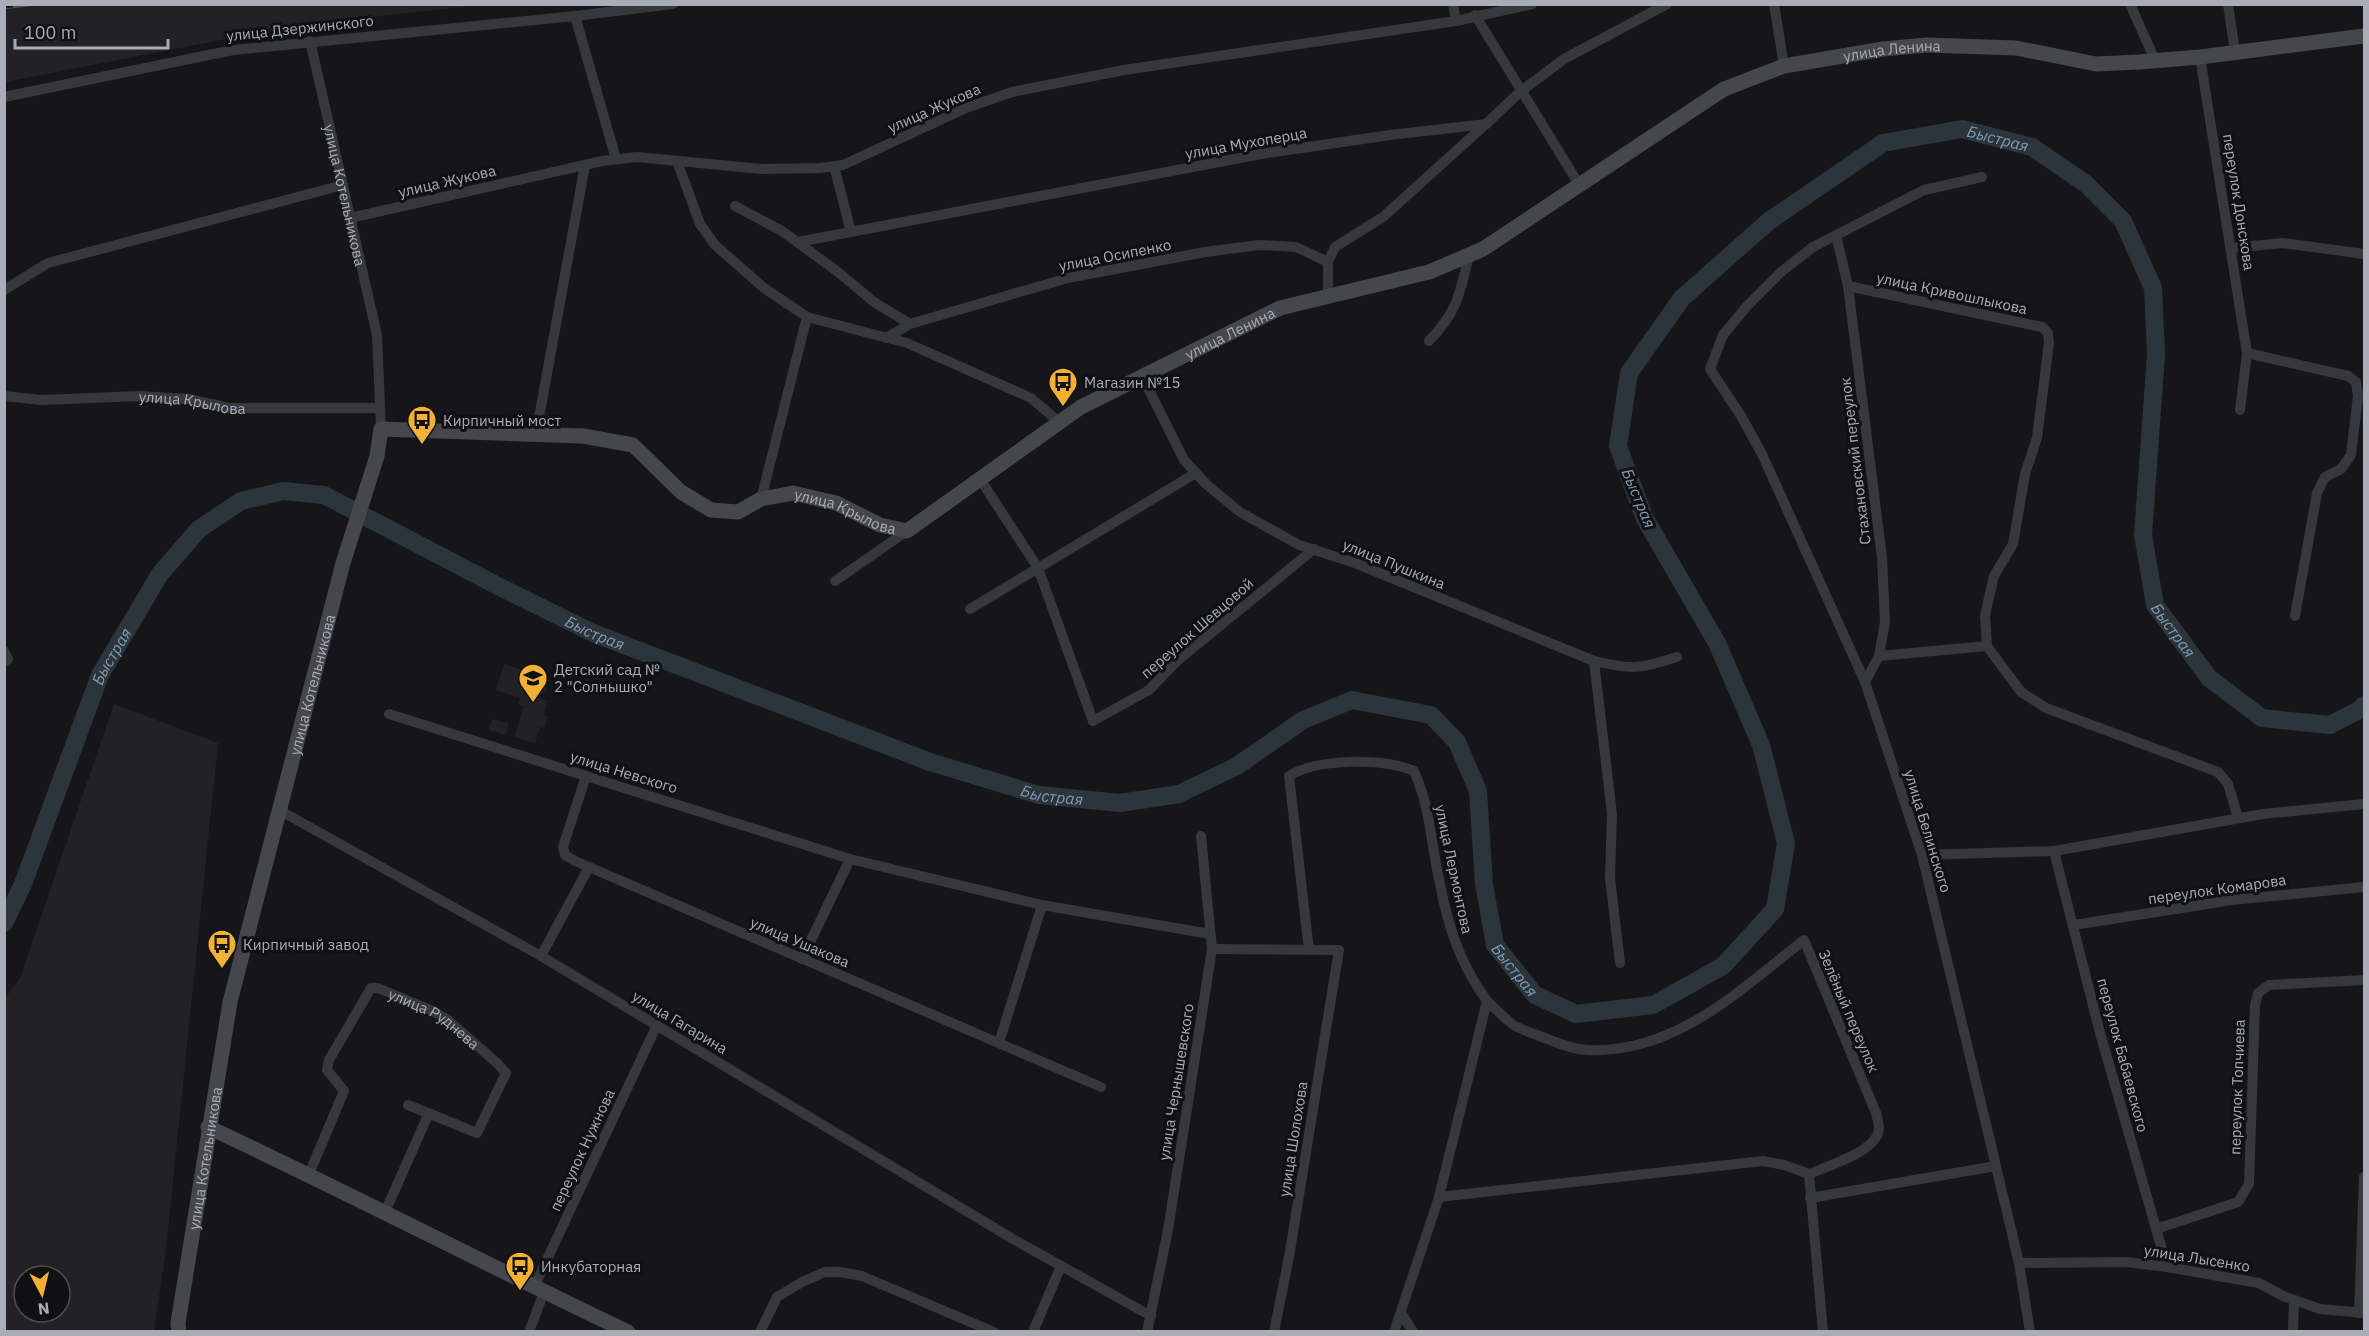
<svg xmlns="http://www.w3.org/2000/svg" width="2369" height="1336" font-family="'IBM Plex Sans',sans-serif">
  <style>
    .built { fill: #222225; fill-rule: evenodd }
    .lines { fill: none; stroke-linecap: round; stroke-linejoin: round }
    .river { stroke: #2c353c; stroke-width: 18 }
    .street { stroke: #37383d; stroke-width: 10 }
    .secondary { stroke: #45474d; stroke-width: 15 }
    .rail-casing { stroke: #4a4c52; stroke-width: 5 }
    .rail { stroke: #111113; stroke-width: 3; stroke-dasharray: 9; stroke-linecap: butt }
    .labels { text-anchor: middle; dominant-baseline: central; stroke-width: 6; stroke-linejoin: round; paint-order: stroke }
    .street-label { font-size: 15px; fill: #a8adb8; stroke: #111113 }
    .poi-label { font-size: 15px; fill: #a8adb8; stroke: #111113; text-anchor: start }
    .water-label { font-size: 16px; font-style: italic; fill: #7f9bb3; stroke: #111113 }
  </style>
  <rect width="100%" height="100%" fill="#161618"/>
  <path class="built" d="M5 4H478V5L294 26 5 82Z
    M504 664 545 677 543 684 546 686 544 694 539 693 538 698 548 701 543 715 548 717 545 728 540 727 535 743 514 737 524 706 518 704 520 698 496 690Z
    M114 704 218 743 166 1250 154 1331H5V998L20 978ZM24 1276H60V1312H24Z
    M492 719 509 723 506 735 489 730Z"/>
  <g class="lines">
    <path class="river" id="s1" d="M4 923 23 884 100 675 160 574 199 529 241 501 283 491 324 495 494 584 593 633 930 762 1039 795 1120 803 1179 794 1237 766 1303 720 1352 700 1431 715 1457 742 1478 791 1484 884 1495 945 1535 995 1576 1014 1653 1005 1723 966 1775 909 1786 843 1761 745 1717 643 1644 517 1618 446 1629 373 1682 298 1769 221 1883 143 1962 129 2032 147 2086 184 2123 221 2153 288 2156 354 2143 535 2155 605 2209 678 2262 718 2330 725 2361 709 2364 705"/>
    <g class="street">
      <path d="M1453 4 1456 21"/>
      <path d="M1774 4 1784 66"/>
      <path d="M2130 4 2155 60"/>
      <path d="M2228 4 2235 52"/>
      <path d="M1475 15 1580 186"/>
      <path d="M575 16 616 159"/>
      <path id="s2" d="M310 41 377 335 381 429"/>
      <path d="M2200 57 2247 353 2240 410"/>
      <path d="M4 97 233 50 575 16 673 4"/>
      <path d="M677 161 700 224 715 245 764 288 807 317 907 343 1031 398 1059 422"/>
      <path d="M834 166 851 232"/>
      <path d="M1982 177 1924 190 1813 247 1781 272 1748 305 1723 335 1710 369 1741 416 1762 454 1865 682 1922 855 2019 1263 2030 1332"/>
      <path d="M735 206 782 231 838 272 874 302 910 324"/>
      <path d="M350 218 602 161 637 157 762 169 820 168 843 165 966 108 1012 92 1124 70 1456 21 1532 4"/>
      <path d="M1836 235 1848 286 1882 558 1885 622 1879 656 1865 682"/>
      <path d="M798 242 1261 154 1390 135 1486 124 1520 92 1564 59 1667 4"/>
      <path d="M2231 248 2283 243 2364 254"/>
      <path d="M1848 286 2042 327 2048 333 2049 343 2037 438 2025 474 2013 544 1994 576 1985 615 1987 646 2021 692 2046 708 2218 772 2228 784 2238 818"/>
      <path d="M4 290 48 263 343 185"/>
      <path d="M1328 295V262L1335 247 1383 217 1486 124"/>
      <path d="M886 338 910 324 1068 278 1205 252 1259 245 1296 247 1328 262"/>
      <path d="M1429 341C1458 311 1459 295 1469 256"/>
      <path d="M2247 353 2348 376 2356 382 2358 396 2351 455 2341 469 2325 477 2317 493 2295 616"/>
      <path d="M1143 378 1184 460 1206 484 1240 512 1299 545 1355 563 1594 661C1632 670 1640 669 1677 657"/>
      <path id="s3" d="M4 396 41 400 140 396 188 399 230 408H380"/>
      <path d="M536 434 585 165"/>
      <path d="M980 479 1038 568 1093 721 1149 690 1177 661 1314 549"/>
      <path d="M761 499 807 317"/>
      <path d="M835 581 907 531"/>
      <path d="M970 609 1196 473"/>
      <path d="M4 651 8 659 4 662"/>
      <path d="M1879 656 1987 646"/>
      <path d="M1594 661 1612 814 1610 878 1620 963"/>
      <path d="M389 714 850 859 1042 905 1210 934"/>
      <path d="M586 776 563 847 565 855 575 861 1101 1087"/>
      <path d="M279 810 541 956 1013 1239 1151 1316"/>
      <path d="M2054 851 2100 1033 2167 1267"/>
      <path d="M1922 855 2054 851 2263 814 2364 804"/>
      <path d="M2074 925 2232 900 2364 887"/>
      <path d="M1212 949 1339 950 1289 1257 1274 1332"/>
      <path d="M1309 950 1289 776C1318 758 1383 758 1414 771 1430 807 1430 836 1438 874 1447 923 1458 961 1487 1001L1439 1197 1394 1332"/>
      <path d="M541 956 589 867"/>
      <path d="M802 959 850 859"/>
      <path d="M999 1043 1042 905"/>
      <path id="s4" d="M309 1174 344 1091 327 1070 329 1060 371 988H378L433 1011 448 1020 498 1064 506 1073 477 1133 408 1105"/>
      <path d="M1809 1174 1823 1332"/>
      <path d="M1439 1197 1763 1161 1784 1165 1809 1174C1827 1166 1879 1151 1879 1128 1879 1123 1877 1118 1876 1113L1804 940C1741 989 1675 1054 1589 1050 1574 1050 1558 1043 1545 1038 1535 1034 1524 1031 1515 1026 1505 1019 1496 1009 1487 1001"/>
      <path d="M1810 1198 1996 1166"/>
      <path d="M385 1212 429 1113"/>
      <path d="M2156 1229 2238 1202 2249 1184 2255 1005 2258 993 2269 985 2364 980"/>
      <path d="M2019 1263 2126 1262 2167 1267 2259 1283 2283 1296 2320 1309 2364 1313"/>
      <path d="M534 1287 657 1025"/>
      <path d="M1401 1313 1413 1332"/>
      <path d="M2359 1313 2364 1177"/>
      <path d="M529 1332 544 1292"/>
      <path d="M760 1332 777 1297 802 1282 825 1272H840L862 1276 994 1332"/>
      <path d="M1033 1332 1061 1266"/>
      <path d="M1147 1332 1168 1230 1212 949 1201 836"/>
      <path d="M2293 1332 2294 1300"/>
    </g>
    <g class="secondary">
      <path d="M208 1127C349 1193 487 1265 628 1332"/>
      <path id="s5" d="M179 1332 178 1323 230 1002 343 563 377 456 381 429 583 436 633 445 681 492 711 510 738 512 761 499 793 493 836 503 880 525 907 531 1081 407 1280 308 1429 272 1483 249 1724 89 1784 66 1883 49 1927 45 2016 48 2096 64 2139 62 2200 57 2364 36"/>
    </g>
    <g class="rail-casing">
      <path id="rail" d="M4 7 27 4"/>
    </g>
    <use href="#rail" class="rail"/>
  </g>
  <defs>
    <g id="bus-pin" transform="scale(1.5)"><path d="M0 17L-7.5 6A9.5 9.5 0 1 1 7.5 6Z" fill="#f2b134" stroke="#111113"/><path d="M-5-6H5V4H4V6H2V4H-2V6H-4V4H-5ZM-3.5-4V0h7V-4ZM-3.5 1.2v1.5H-2V1.2ZM2 1.2v1.5H3.5V1.2Z" fill="#111"/></g>
    <g id="school-pin" transform="scale(1.5)"><path d="M0 17L-7.5 6A9.5 9.5 0 1 1 7.5 6Z" fill="#f2b134" stroke="#111113"/><path d="M0-5L7-2L0 1L-7-2ZM-4 1L0 2.5L4 1V4Q0 6-4 4Z" fill="#111"/></g>
  </defs>
  <g fill-rule="evenodd">
    <use href="#bus-pin" x="1063" y="382"/>
    <use href="#bus-pin" x="422" y="420"/>
    <use href="#school-pin" x="533" y="678"/>
    <use href="#bus-pin" x="222" y="944"/>
    <use href="#bus-pin" x="520" y="1266"/>
  </g>
  <g class="labels">
    <g class="street-label">
      <text transform="translate(300 28) rotate(-6)">улица Дзержинского</text>
      <text stroke="none"><textPath href="#s5" startOffset="2600">улица Ленина</textPath></text>
      <text transform="translate(934 108) rotate(-24)">улица Жукова</text>
      <text transform="translate(1246 143) rotate(-10)">улица Мухоперца</text>
      <text transform="translate(447 181) rotate(-13)">улица Жукова</text>
      <text stroke="none"><textPath href="#s2" startOffset="158">улица Котельникова</textPath></text>
      <text transform="translate(2239 202) rotate(81)">переулок Донскова</text>
      <text transform="translate(1115 255) rotate(-11)">улица Осипенко</text>
      <text transform="translate(1952 293) rotate(12)">улица Кривошлыкова</text>
      <text stroke="none"><textPath href="#s5" startOffset="1869">улица Ленина</textPath></text>
      <text stroke="none"><textPath href="#s3" startOffset="189">улица Крылова</textPath></text>
      <text transform="translate(1855 461) rotate(-97)">Стахановский переулок</text>
      <text stroke="none"><textPath href="#s5" startOffset="1424">улица Крылова</textPath></text>
      <text transform="translate(1394 564) rotate(22)">улица Пушкина</text>
      <text transform="translate(1197 628) rotate(-41)">переулок Шевцовой</text>
      <text stroke="none"><textPath href="#s5" startOffset="662">улица Котельникова</textPath></text>
      <text transform="translate(624 772) rotate(17)">улица Невского</text>
      <text transform="translate(1928 831) rotate(73)">улица Белинского</text>
      <text transform="translate(1454 869) rotate(78)">улица Лермонтова</text>
      <text transform="translate(2217 889) rotate(-8)">переулок Комарова</text>
      <text transform="translate(800 942) rotate(23)">улица Ушакова</text>
      <text transform="translate(1849 1011) rotate(67)">Зелёный переулок</text>
      <text stroke="none"><textPath href="#s4" startOffset="282">улица Руднева</textPath></text>
      <text transform="translate(680 1022) rotate(31)">улица Гагарина</text>
      <text transform="translate(2123 1055) rotate(75)">переулок Бабаевского</text>
      <text transform="translate(1176 1082) rotate(-81)">улица Чернышевского</text>
      <text transform="translate(2237 1087) rotate(-88)">переулок Топчиева</text>
      <text transform="translate(1293 1139) rotate(-81)">улица Шолохова</text>
      <text transform="translate(582 1150) rotate(-65)">переулок Нужнова</text>
      <text stroke="none"><textPath href="#s5" startOffset="176">улица Котельникова</textPath></text>
      <text transform="translate(2197 1258) rotate(9)">улица Лысенко</text>
    </g>
    <g class="poi-label">
      <text x="1084" y="382">Магазин №15</text>
      <text x="443" y="420">Кирпичный мост</text>
      <text x="554" y="669">Детский сад №<tspan x="554" dy="17">2 "Солнышко"</tspan></text>
      <text x="243" y="944">Кирпичный завод</text>
      <text x="541" y="1266">Инкубаторная</text>
    </g>
    <g class="water-label">
      <text stroke="none"><textPath href="#s1" startOffset="3402">Быстрая</textPath></text>
      <text transform="translate(1639 498) rotate(67)">Быстрая</text>
      <text stroke="none"><textPath href="#s1" startOffset="3978">Быстрая</textPath></text>
      <text stroke="none"><textPath href="#s1" startOffset="882">Быстрая</textPath></text>
      <text stroke="none"><textPath href="#s1" startOffset="288">Быстрая</textPath></text>
      <text stroke="none"><textPath href="#s1" startOffset="1368">Быстрая</textPath></text>
      <text stroke="none"><textPath href="#s1" startOffset="2052">Быстрая</textPath></text>
    </g>
  </g>
  <rect width="2369" height="1336" fill="none" stroke="#a8adb8" stroke-width="12"/>
  <g transform="translate(42 1294) rotate(173)"><circle r="28" fill="#111113" stroke="#4d4f55" stroke-width="1.5"/>
  <path d="M0-4.5L10 22L0 15L-10 22Z" fill="#f2b134"/>
  <text y="-9" font-size="16" font-weight="bold" text-anchor="middle" fill="#a8adb8">N</text>
  </g>
  <path d="M15 39v9h153v-9" fill="none" stroke="#a8adb8" stroke-width="3"/>
  <text x="24" y="39" font-size="18" fill="#a8adb8" stroke="#111113" stroke-width="4.5" paint-order="stroke">100 m</text>
</svg>
